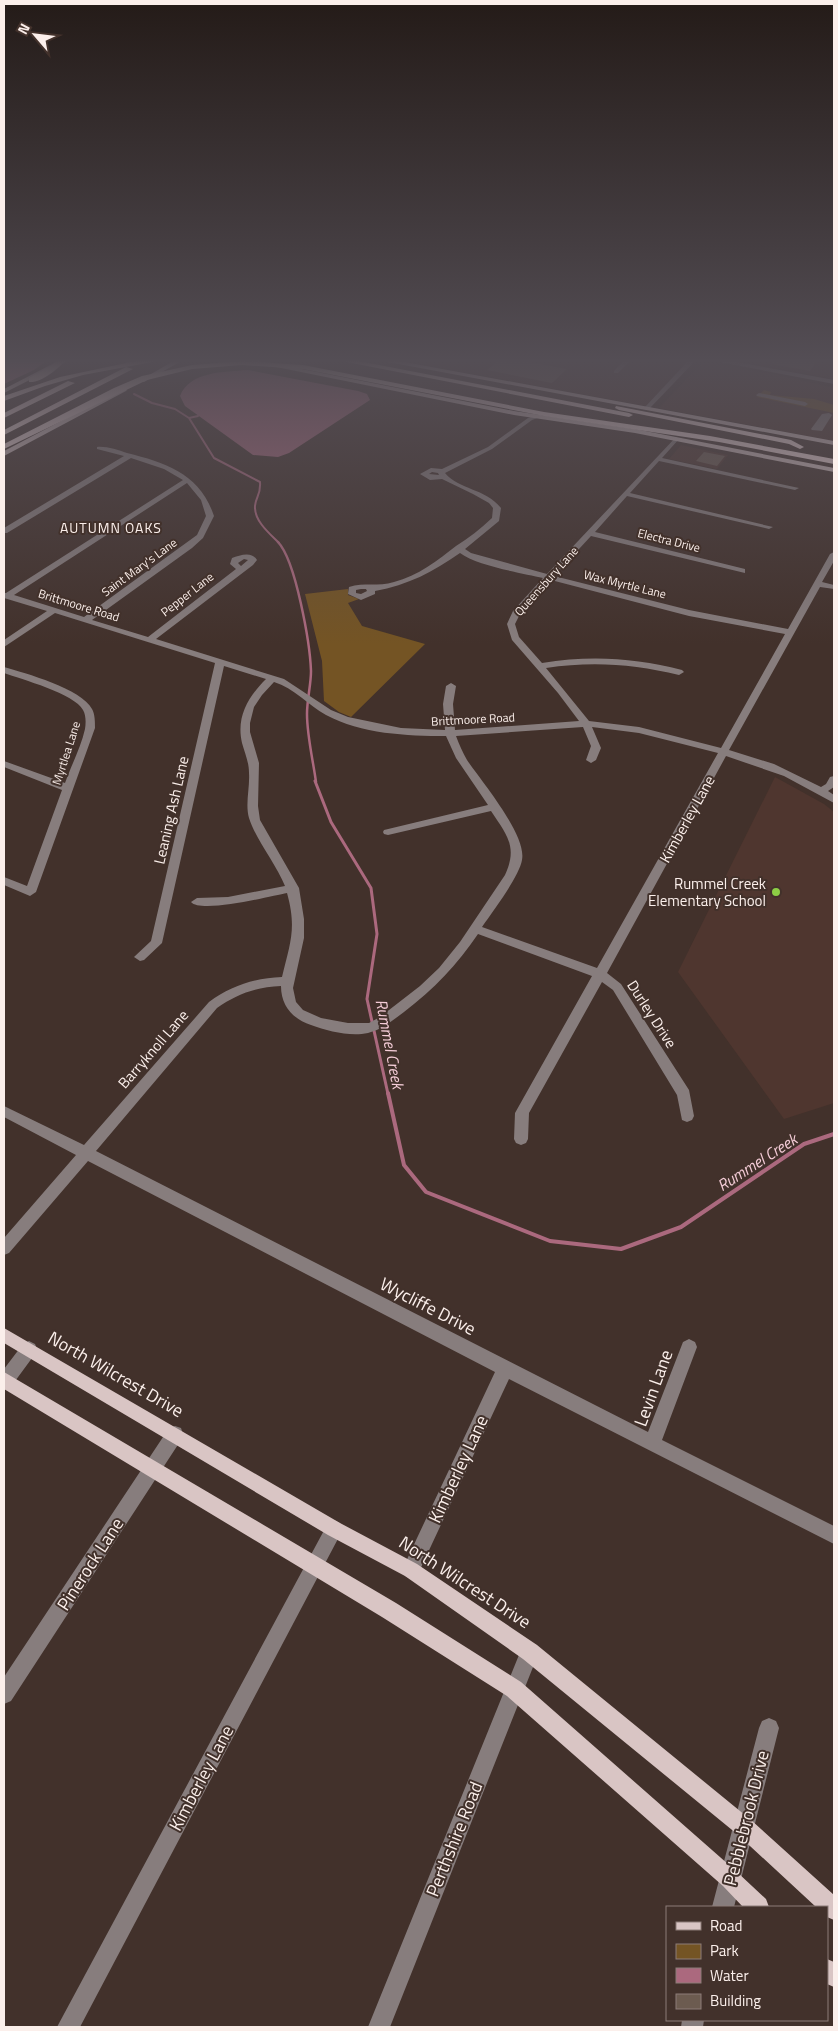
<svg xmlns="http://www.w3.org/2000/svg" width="838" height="2031" font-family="'Titillium Web',sans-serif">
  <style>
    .built { fill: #4f362f }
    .green { fill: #745424 }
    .water { fill: #ab697e }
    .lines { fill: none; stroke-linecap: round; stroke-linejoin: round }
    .stream-far3 { stroke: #ab697e; stroke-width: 2 }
    .stream-far2 { stroke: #ab697e; stroke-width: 2.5 }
    .stream-far1 { stroke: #ab697e; stroke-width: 3 }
    .stream { stroke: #ab697e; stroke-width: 4 }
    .building { fill: #6c5b50 }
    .minor { fill: #877d7d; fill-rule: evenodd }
    .major { fill: #d9c5c4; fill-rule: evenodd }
    .highway { fill: #fae1e0; fill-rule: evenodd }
    .poi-dot { fill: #8dce45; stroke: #42312b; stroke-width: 2 }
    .labels { text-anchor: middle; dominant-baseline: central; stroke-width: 4; stroke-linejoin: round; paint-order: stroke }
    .far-street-label { font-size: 12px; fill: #fbefeb; stroke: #42312b }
    .far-neighbourhood-label { font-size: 14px; letter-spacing: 1px; fill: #fbefeb; stroke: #42312b }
    .street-label { font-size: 15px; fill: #fbefeb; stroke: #42312b }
    .poi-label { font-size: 15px; fill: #fbefeb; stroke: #42312b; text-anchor: end }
    .water-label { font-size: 16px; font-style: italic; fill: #f4ccd7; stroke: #42312b }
    .near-street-label { font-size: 18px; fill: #fbefeb; stroke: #42312b }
  </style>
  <rect width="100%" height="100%" fill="#42312b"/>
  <path class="built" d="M394 359H690L646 406Z
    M731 359H829L834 362V379Z
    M703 362 773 374 834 388V441L659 408Z
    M681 445 728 455 717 469 669 459Z
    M775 777 824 804 834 812V1103L784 1119 678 972Z"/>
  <path class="green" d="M764 390 771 392 770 395 814 399 834 405V413L757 397Z
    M348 589V595L359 599 348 603 362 626 425 644 351 717 339 712 324 701 322 661 305 594Z"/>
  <path class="water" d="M4 359H49L34 370 4 384Z
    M248 370 358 391 367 394 370 400 289 453 278 457 253 455 185 406 180 396C190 371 224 372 248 370Z"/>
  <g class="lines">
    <path class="stream-far3" d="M134 394 152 403 175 409 189 418 214 458 260 482C261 495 256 496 255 506 254 521 270 534 279 543
      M189 418 198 416"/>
    <path class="stream-far2" d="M278 542C296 561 310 644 311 671 311 685 307 699 307 714 307 736 313 760 316 782"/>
    <path class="stream-far1" d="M315 781 331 822 371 888 377 934 367 999 388 1094"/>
    <path class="stream" d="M388 1093 404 1165 426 1192 550 1241 621 1249 681 1227 804 1144 834 1134"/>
  </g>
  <path class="building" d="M503 359H513L567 369 552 383 487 370 499 360Z
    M771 359H818L810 371 771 364Z
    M704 452 725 456 717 466 696 461Z"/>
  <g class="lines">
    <path class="minor" d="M625 359H632L618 373H614V371Z
      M690 359H697L649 409H645V407Z
      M704 359H720L834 380V384Z
      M759 393 805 402 808 404 805 406 757 396 756 395Z
      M822 414 829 413 832 415 822 431 812 430 811 429Z
      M537 415 540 417 532 420 492 449 445 473C459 490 485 488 501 508L499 521 465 549 471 553 547 574 676 437 679 439 662 458 799 488 795 490 659 461 630 493 773 527 769 529 627 496 595 532 745 569V573L591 536 554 576 689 610 788 629 830 554 834 552V561L822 582 834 585V589L820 587 729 750 774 764 821 787 826 784 830 777 834 776V787L828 791 834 795V803L784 776 726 756 607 973 621 984 689 1090 694 1116 692 1120 687 1122 682 1120 677 1095 613 990 602 982 529 1113 528 1139 526 1143 521 1145 516 1143 514 1139 515 1113 592 976 478 934C457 965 434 989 404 1012 393 1020 383 1029 368 1033 350 1037 328 1031 311 1025 293 1019 281 1006 281 986 256 987 237 994 217 1008L96 1151 648 1432 683 1342 689 1339 695 1342 697 1347 662 1440 834 1526V1544L509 1379 417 1576 411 1579 405 1576 402 1570 495 1372 88 1161 9 1253 4 1255V1238L76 1155 4 1117V1106L84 1145 209 1002C231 986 255 978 282 977 290 943 297 929 287 893 271 896 201 914 191 902L197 898 228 897 285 886C276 864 255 838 249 818 245 804 250 788 249 773 249 762 245 754 242 743 236 717 248 697 266 679L224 666 162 943 144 960 140 961 134 957 151 941 215 663 55 613 4 647V640L47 611 4 598V593H6L183 480 164 469 131 458 7 533H4V528L124 456 97 449V447C106 446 118 450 127 453 167 463 200 474 214 516L203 538 192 548 92 620 148 637 236 569 230 564 232 558C240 555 252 551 257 560L253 565 156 639 284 679 331 710 348 717 401 728 445 730 443 704 446 686 451 683 456 686 453 704 455 730 579 721 558 693 512 640 507 624 513 611 543 578C522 573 477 566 460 553 433 572 408 585 375 591V594L361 600 348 594 349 587C364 582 378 587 394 582 418 576 438 560 456 546 469 538 480 529 492 518L493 508 489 503 473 494 442 479 430 480 420 474 431 468 442 469 488 447 528 418ZM432 472 438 473 439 475 429 474ZM187 483 201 500 206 516 197 535 84 617 14 595ZM244 559 248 560 241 566 238 563ZM551 580 689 616 785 634 721 748 639 727 589 721 546 668C592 661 634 664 679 675L684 672 682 670C635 658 591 655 542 663L519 637 515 624 520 614ZM361 589H366L367 591 361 594 356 593V590ZM274 682C294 688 308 705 326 715 361 734 407 736 446 736L456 758 488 805 384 830 383 832 384 834 388 835 491 811C507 835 518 847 505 875L460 942 439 968 420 986 380 1017 369 1023H348L321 1018 303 1010 296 1002 293 988 304 938V919L299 888 260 820 258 806 259 763 250 732V723L254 707 262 695ZM583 727 591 746 586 760 591 763 596 760 601 748 592 727 639 733 718 753 597 968 482 927C493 911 519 877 522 860 527 835 482 782 467 760 463 753 459 744 456 736Z
      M4 667C25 673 82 689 92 709 95 714 95 722 95 728L36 892 30 896 4 885V877L27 886 62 790 4 767V761L65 783C71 766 81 747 85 729 86 723 86 715 83 710 75 694 21 679 4 673Z
      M29 1341 35 1344 37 1349 35 1354 10 1388 4 1390V1369L23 1344Z
      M175 1426 181 1428 183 1434 181 1440 11 1701 4 1704V1677L169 1428Z
      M334 1520 340 1523 343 1529 340 1535 80 2027H57L328 1523Z
      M530 1643 537 1645 539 1652 390 2027H368L523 1645Z
      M769 1718 776 1721 779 1728 734 1907H712L759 1728 762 1721Z
      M682 2020H704L703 2027H681Z"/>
    <path class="major" d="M62 359H71L4 393V389Z
      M177 359H185L144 382 139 381Z
      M237 359H252L514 411 635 429 834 468V472L635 433 514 415Z
      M372 359H388L834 441V445Z
      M124 388 127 390 126 391 4 456V451Z
      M4 1328 340 1523 417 1564 537 1645 751 1820 834 1895V1920L827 1917V1907H816L737 1834 523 1659 405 1576 328 1535 4 1343Z
      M4 1372 396 1603 521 1682 737 1872 766 1899 769 1907H743L723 1886 507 1696 382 1617 4 1389Z
      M827 1959 834 1962V1987L827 1984Z"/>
    <path class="highway" d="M59 359H67C59 368 42 383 29 382V378L51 366Z
      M145 359H168L83 375 45 386 4 401V396L60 377Z
      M331 359H348L629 413 633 415 629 417Z
      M242 361 303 365 544 412 710 436 834 459V464L719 442 544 416 303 369 242 365 192 369 147 380 4 449V444L114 388 142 376 192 365Z
      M126 367 133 369 4 435V430Z
      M68 381 75 383 4 418V413Z
      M616 406 791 440 804 447 800 449 789 444 619 410 615 408Z"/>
  </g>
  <linearGradient id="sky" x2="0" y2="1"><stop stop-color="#241b18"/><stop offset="0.56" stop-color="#544e55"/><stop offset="1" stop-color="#544e55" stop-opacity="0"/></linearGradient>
  <rect width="838" height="644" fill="url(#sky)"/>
  <circle class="poi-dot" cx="776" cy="892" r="5"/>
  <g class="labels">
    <g class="far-street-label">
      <text transform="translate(669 540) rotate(14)">Electra Drive</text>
      <text transform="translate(139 567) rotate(-36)">Saint Mary's Lane</text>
      <text transform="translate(546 581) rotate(-48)">Queensbury Lane</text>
      <text transform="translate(625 584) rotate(14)">Wax Myrtle Lane</text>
      <text transform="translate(187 594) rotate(-38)">Pepper Lane</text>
      <text transform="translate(79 605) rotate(17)">Brittmoore Road</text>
      <text transform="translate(473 719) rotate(-3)">Brittmoore Road</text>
      <text transform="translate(66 753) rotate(-72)">Myrtlea Lane</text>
    </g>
    <g class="far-neighbourhood-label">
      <text x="111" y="527">AUTUMN OAKS</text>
    </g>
    <g class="street-label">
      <text transform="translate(171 810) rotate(-77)">Leaning Ash Lane</text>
      <text transform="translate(687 819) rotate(-61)">Kimberley Lane</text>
      <text transform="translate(652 1014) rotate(57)">Durley Drive</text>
      <text transform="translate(153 1049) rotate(-49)">Barryknoll Lane</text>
    </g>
    <g class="poi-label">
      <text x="766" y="883">Rummel Creek<tspan x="766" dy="17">Elementary School</tspan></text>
    </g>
    <g class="water-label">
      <text transform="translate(390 1044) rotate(79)">Rummel Creek</text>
      <text transform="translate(757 1162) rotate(-33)">Rummel Creek</text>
    </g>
    <g class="near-street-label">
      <text transform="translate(428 1306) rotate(27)">Wycliffe Drive</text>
      <text transform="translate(116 1374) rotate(30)">North Wilcrest Drive</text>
      <text transform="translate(653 1388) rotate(-70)">Levin Lane</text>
      <text transform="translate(458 1469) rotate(-65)">Kimberley Lane</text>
      <text transform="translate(90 1564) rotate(-57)">Pinerock Lane</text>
      <text transform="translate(465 1582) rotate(33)">North Wilcrest Drive</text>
      <text transform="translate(201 1778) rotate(-62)">Kimberley Lane</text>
      <text transform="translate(746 1818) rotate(-76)">Pebblebrook Drive</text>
      <text transform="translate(454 1839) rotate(-68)">Perthshire Road</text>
    </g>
  </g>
  <rect width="838" height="2031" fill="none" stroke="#fbefeb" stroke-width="10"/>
  <rect x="666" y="1906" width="162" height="115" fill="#42312b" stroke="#8c7d78"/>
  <rect x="676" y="1922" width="25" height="8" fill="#d9c5c4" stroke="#8c7d78"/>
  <text x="710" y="1931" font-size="15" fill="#fbefeb">Road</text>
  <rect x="676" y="1944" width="25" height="15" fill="#745424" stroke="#8c7d78"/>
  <text x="710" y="1956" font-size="15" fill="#fbefeb">Park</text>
  <rect x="676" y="1968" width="25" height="15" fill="#ab697e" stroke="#8c7d78"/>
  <text x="710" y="1981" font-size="15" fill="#fbefeb">Water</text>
  <rect x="676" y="1994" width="25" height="15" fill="#6c5b50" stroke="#8c7d78"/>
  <text x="710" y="2006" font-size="15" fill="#fbefeb">Building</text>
  <g transform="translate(35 35) rotate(298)" stroke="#42312b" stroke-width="4" paint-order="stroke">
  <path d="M0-4L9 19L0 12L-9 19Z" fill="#fbefeb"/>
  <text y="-8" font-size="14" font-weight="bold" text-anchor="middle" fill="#fbefeb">N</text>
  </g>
</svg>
